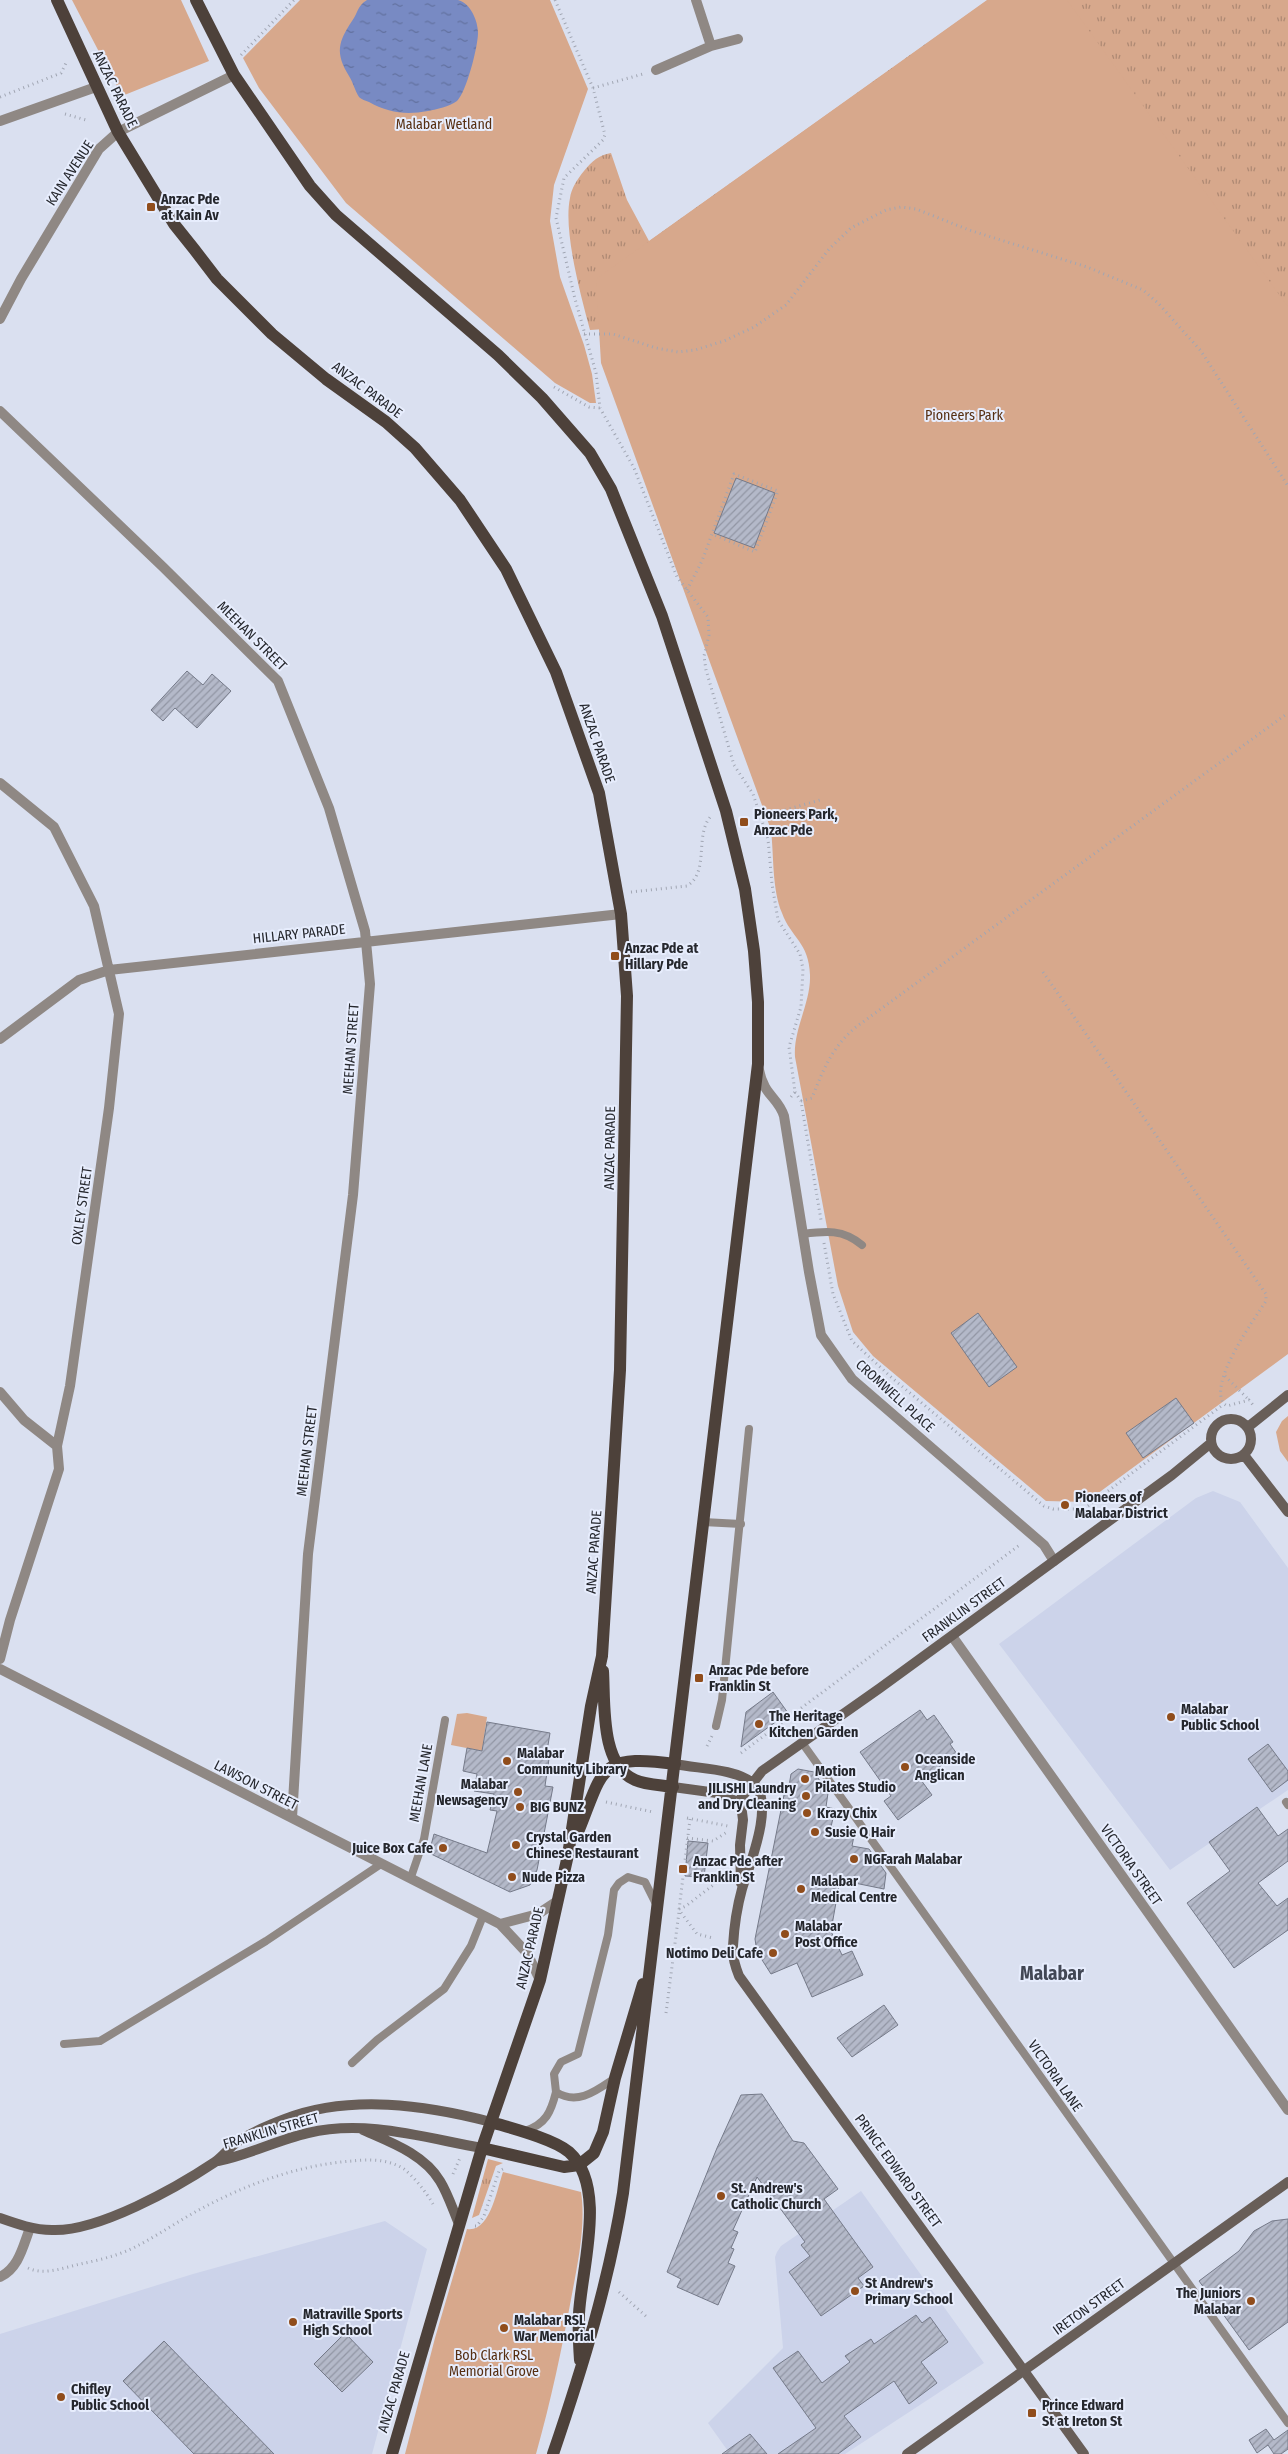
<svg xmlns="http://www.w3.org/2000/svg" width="1288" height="2454" font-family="'Fira Sans Condensed',sans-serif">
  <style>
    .built { fill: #ccd3ea }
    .grass { fill: url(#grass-tufts) }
    .park { fill: #d7a88c }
    .water { fill: url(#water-ripples) }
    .building { fill: url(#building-hatch); stroke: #757a89 }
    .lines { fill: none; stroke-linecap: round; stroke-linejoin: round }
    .path { stroke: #a1a6b3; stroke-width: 3; stroke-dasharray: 1 4; stroke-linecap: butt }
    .lane { stroke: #8f8884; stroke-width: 8 }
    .street { stroke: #8f8884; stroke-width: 10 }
    .secondary { stroke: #685e58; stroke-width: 10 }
    .primary { stroke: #4d413a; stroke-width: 12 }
    .poi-dot { fill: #904d1c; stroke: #e7edfd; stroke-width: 2 }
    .labels { text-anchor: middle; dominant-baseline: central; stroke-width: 4; stroke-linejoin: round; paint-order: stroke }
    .street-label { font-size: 14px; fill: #25272d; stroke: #e7edfd }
    .park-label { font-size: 14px; fill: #562e11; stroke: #e7edfd }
    .poi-label { font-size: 14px; font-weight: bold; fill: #25272d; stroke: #e7edfd; text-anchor: start }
    .district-label { font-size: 19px; font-weight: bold; fill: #424754; stroke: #e7edfd }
  </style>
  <defs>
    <pattern id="grass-tufts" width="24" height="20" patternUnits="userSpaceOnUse" patternTransform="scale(1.25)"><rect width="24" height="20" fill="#d7a88c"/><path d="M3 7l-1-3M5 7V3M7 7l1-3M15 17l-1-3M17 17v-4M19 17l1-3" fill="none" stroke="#ae8973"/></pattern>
    <pattern id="water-ripples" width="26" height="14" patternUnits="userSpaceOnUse" patternTransform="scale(1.25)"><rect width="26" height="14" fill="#788ac3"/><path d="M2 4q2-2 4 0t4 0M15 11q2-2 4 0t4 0" fill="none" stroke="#62719f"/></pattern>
    <pattern id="building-hatch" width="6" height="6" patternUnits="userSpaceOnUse" patternTransform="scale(1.25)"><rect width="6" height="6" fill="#b4b9c9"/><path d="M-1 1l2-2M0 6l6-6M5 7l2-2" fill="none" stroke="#9296a4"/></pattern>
  </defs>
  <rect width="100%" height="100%" fill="#dae0f0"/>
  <path class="built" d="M1213 1491 1240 1502 1288 1568V1790L1170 1870 999 1644 1196 1498Z
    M861 2191 984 2363 845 2454H730L708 2423 783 2348 775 2257 777 2252 781 2246Z
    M385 2221 427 2249 372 2454H0V2334L193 2274Z"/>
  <path class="grass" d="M987 0H1288V477L606 329 590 330C581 296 563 231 570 198 571 189 578 178 584 171 592 161 599 155 611 153L627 200 649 241Z
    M488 2159 503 2163 496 2166 479 2215 472 2218Z"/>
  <path class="park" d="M72 0H181L209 61 122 96Z
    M300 0H550L588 89 554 185 550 221 560 277 584 345 592 374 596 403H590L555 383 346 203 259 88 243 58Z
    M988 0H1067L1288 307V1354L1086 1502 1046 1501 873 1356 853 1332 838 1286 795 1057C793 1029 811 1003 810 975 809 942 791 938 782 913 772 889 774 857 771 830L601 363 596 279Z
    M1288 1416V1462L1280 1451 1276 1432 1282 1421Z
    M467 1713 487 1717 482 1751 451 1745 457 1714Z
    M503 2172 581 2192C586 2224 578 2262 572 2294 562 2348 551 2401 536 2454H405L435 2338 467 2229C490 2233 497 2189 503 2172Z"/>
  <path class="water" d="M367 0H458C470 3 478 20 478 33 478 47 466 93 457 101 449 107 437 109 428 111 406 115 389 113 369 102 366 101 361 99 359 97 355 91 353 82 349 76 335 53 338 42 352 21 358 13 357 6 367 0Z"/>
  <path class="building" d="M736 478 775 493 754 548 714 533Z
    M187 671 203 685 212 674 231 691 197 728 175 708 163 721 151 710Z
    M978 1313 1017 1367 989 1387 951 1333Z
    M1176 1398 1194 1423 1143 1458 1126 1433Z
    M773 1692 788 1713 741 1747 746 1712Z
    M920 1710 927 1720 934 1715 953 1742 950 1744 957 1754 921 1780 932 1795 898 1820 884 1801 891 1796 860 1752Z
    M487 1722 550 1733 547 1751 550 1752 545 1786 553 1787 537 1870 530 1885 510 1892 429 1853 434 1834 487 1853 497 1811 490 1810 494 1794 474 1791 477 1774 463 1771 467 1748 482 1751Z
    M1268 1744 1288 1771V1780L1272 1792 1248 1759Z
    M798 1769 814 1772 828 1793 826 1807 835 1809 831 1827 845 1829 844 1834 854 1836 852 1846 869 1849 886 1873 884 1889 840 1880 832 1925 829 1927 842 1955 852 1951 863 1975 812 1997 797 1963 771 1974 757 1952 755 1939 786 1785 789 1786 791 1774Z
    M1257 1807 1278 1836 1288 1829V1861L1258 1883 1277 1906 1288 1898V1930L1234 1968 1187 1903 1230 1871 1209 1842Z
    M688 1841 708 1843 704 1877 685 1876Z
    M884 2005 898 2025 852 2057 837 2038Z
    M762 2094 793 2141 804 2143 838 2189 824 2199 873 2267 858 2278 864 2286 821 2316 789 2272 810 2256 801 2245 805 2242 757 2177 733 2230 738 2232 731 2248 734 2249 728 2263 735 2266 718 2305 677 2287 681 2279 667 2272 717 2148 741 2095Z
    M1288 2219V2322L1249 2350 1199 2281 1239 2251 1254 2231 1272 2221Z
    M916 2315 922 2323 930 2317 948 2342 921 2362 937 2383 909 2404 894 2381 844 2416 861 2437 838 2454H778L816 2428 773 2368 798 2351 822 2383 850 2362 845 2356 871 2339 874 2344Z
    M345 2333 373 2362 342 2392 314 2364Z
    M164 2341 274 2454H194L123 2381Z
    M1266 2429 1274 2440 1288 2430V2449L1281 2454H1274L1268 2445 1257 2453 1249 2440Z
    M750 2434 767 2454H722Z"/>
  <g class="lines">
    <path class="path" d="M555 0 593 88 605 135 603 140 564 178 556 218 575 299 596 373 600 408 634 468 677 577 708 617 709 635 704 656 706 670 734 765 753 794 768 839 772 884 778 920 800 954 803 969 801 1007 789 1047 795 1092 790 1098
      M241 55 294 0
      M593 88 643 74
      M0 97 61 73 67 61
      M65 114 86 120
      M584 334H613L656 348 678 352 695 350 724 341 754 327 786 305 829 249 851 228 886 210 901 207 916 209 969 230 1087 267 1143 290 1158 303 1201 351 1288 486
      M554 387 589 407 600 408
      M687 590 702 561 712 534 755 552 778 491 734 474 712 534
      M761 817 820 800
      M631 892 687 886C710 872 694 835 711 816
      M1043 972 1266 1294V1301C1253 1321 1208 1383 1224 1404L1227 1406 1249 1400 1253 1405
      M795 1092 801 1101 821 1220
      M801 1101 812 1098C823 1070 832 1047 856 1027L1288 713
      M824 1243 833 1294 852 1341 891 1377 1044 1506 1053 1509H1084L1091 1517
      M1225 1376 1249 1400
      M1084 1509 1224 1404
      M707 1746 712 1736
      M741 1753 1021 1544
      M606 1802 653 1812
      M687 1818 728 1826
      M690 1819 679 1910 697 1934 713 1938
      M687 1838 713 1841 727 1832
      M679 1909 686 1906 721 1879
      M666 2013 679 1912
      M453 2174 460 2158
      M475 2226H477L484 2216 499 2171 503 2169
      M28 2268C43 2275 60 2269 76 2265 94 2261 114 2257 131 2249 154 2238 175 2223 197 2211 244 2185 298 2165 352 2161 368 2159 389 2159 404 2169 415 2178 426 2192 433 2204
      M619 2292 648 2318"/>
    <path class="lane" d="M803 1234C826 1231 843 1229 862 1245
      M703 1522 741 1524
      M716 1726 722 1700 749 1429
      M803 1744 1288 2423
      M1286 1802 1288 1805
      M411 1877 424 1839 445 1720
      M64 2044 100 2041 266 1941 381 1864
      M352 2063 377 2040 444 1989 471 1946 483 1916
      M615 2078C597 2090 578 2106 556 2092L554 2074 561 2062 578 2054 608 1935 614 1890 619 1883 628 1877 645 1882 655 1902
      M525 2131C546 2124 551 2112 556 2092"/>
    <path class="street" d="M696 0 711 46
      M656 70 711 46 738 39
      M0 121 96 87
      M0 319 21 279 99 149 118 132 234 75
      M0 411 163 567 278 681 329 808 365 931 370 984 353 1195 308 1554 292 1818
      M0 783 54 827 94 906 119 1014 109 1108 70 1386 57 1446 59 1469 10 1620 0 1659
      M0 1039 79 980 109 970 621 914
      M759 1070C764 1096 778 1097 784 1116L809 1272 821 1335 852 1379 1044 1545 1054 1561
      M0 1392 24 1420 57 1446
      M952 1636 1288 2110
      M0 1669 500 1924 527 1953 540 1980
      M500 1924 538 1914 556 1902
      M0 2277C19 2268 23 2246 30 2228"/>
    <path class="secondary" d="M1211 1439a20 20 0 1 1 40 0a20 20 0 1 1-40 0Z
      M1248 1427 1288 1395
      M1244 1455 1288 1512
      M675 1764C699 1769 733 1768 753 1783 776 1802 749 1866 742 1889 737 1907 734 1928 733 1946 732 1956 735 1966 739 1976L1084 2454
      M673 1787 717 1793 738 1802 742 1812 743 1820 740 1845 741 1883
      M738 1802 762 1771 880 1688 1172 1475 1211 1443
      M363 2130C390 2142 424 2154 440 2181 448 2194 453 2210 459 2224
      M218 2161C249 2155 277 2140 308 2133 366 2119 425 2138 482 2148
      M0 2218C17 2224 34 2230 52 2230 98 2232 176 2188 215 2162 223 2156 229 2148 237 2142 252 2132 269 2125 285 2119 350 2094 426 2105 491 2122
      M907 2454 1288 2182"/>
    <path class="primary" d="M57 0 118 132 174 224 194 249 217 279 272 334 326 379 386 422 415 448 460 500 506 569 556 672 599 793 621 914 627 996 620 1370 602 1656 591 1706 568 1855 540 1980 482 2148 392 2454
      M196 0 234 75 310 186 336 215 498 355 542 398 590 453 611 489 662 616 726 811 745 889 754 951 758 1002V1064L623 2193C609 2282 582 2369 553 2454
      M603 1671C605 1703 600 1765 635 1780 646 1785 661 1785 673 1787
      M576 1837C604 1771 595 1753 675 1764
      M491 2122C511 2128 554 2139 569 2152 608 2187 581 2270 579 2314 578 2330 579 2345 580 2360
      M482 2148 564 2167 579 2165 594 2153 603 2132 615 2078 643 1984"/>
  </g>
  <g class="poi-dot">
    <rect x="146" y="202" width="10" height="10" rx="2.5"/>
    <rect x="739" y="817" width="10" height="10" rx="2.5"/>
    <rect x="610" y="951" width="10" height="10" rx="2.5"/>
    <circle cx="1065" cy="1505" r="5"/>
    <rect x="694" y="1673" width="10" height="10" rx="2.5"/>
    <circle cx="1171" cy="1717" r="5"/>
    <circle cx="759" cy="1724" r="5"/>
    <circle cx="507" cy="1761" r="5"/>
    <circle cx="905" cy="1767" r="5"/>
    <circle cx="805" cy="1779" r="5"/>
    <circle cx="518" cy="1792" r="5"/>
    <circle cx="806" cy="1796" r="5"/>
    <circle cx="520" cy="1807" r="5"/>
    <circle cx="807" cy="1813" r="5"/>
    <circle cx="815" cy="1832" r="5"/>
    <circle cx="516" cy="1845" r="5"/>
    <circle cx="443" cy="1848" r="5"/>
    <circle cx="854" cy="1859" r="5"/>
    <rect x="678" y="1864" width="10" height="10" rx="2.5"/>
    <circle cx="512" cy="1877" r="5"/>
    <circle cx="801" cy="1889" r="5"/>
    <circle cx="785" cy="1934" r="5"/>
    <circle cx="773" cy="1953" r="5"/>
    <circle cx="721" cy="2196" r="5"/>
    <circle cx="855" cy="2291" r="5"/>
    <circle cx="1251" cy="2301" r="5"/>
    <circle cx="293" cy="2322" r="5"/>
    <circle cx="504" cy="2328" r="5"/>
    <circle cx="61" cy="2397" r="5"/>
    <rect x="1027" y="2408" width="10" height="10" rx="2.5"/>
  </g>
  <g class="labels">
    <g class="street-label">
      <text transform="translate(115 89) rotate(64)">ANZAC PARADE</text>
      <text transform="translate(70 173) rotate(-57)">KAIN AVENUE</text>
      <text transform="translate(367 390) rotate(37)">ANZAC PARADE</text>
      <text transform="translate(252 636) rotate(45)">MEEHAN STREET</text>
      <text transform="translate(597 743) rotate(71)">ANZAC PARADE</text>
      <text transform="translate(299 934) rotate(-6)">HILLARY PARADE</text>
      <text transform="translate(351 1049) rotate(-86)">MEEHAN STREET</text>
      <text transform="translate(610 1148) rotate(-89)">ANZAC PARADE</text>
      <text transform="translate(82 1206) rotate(-82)">OXLEY STREET</text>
      <text transform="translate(895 1396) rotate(42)">CROMWELL PLACE</text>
      <text transform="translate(307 1451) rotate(-83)">MEEHAN STREET</text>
      <text transform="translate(594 1552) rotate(-86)">ANZAC PARADE</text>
      <text transform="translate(964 1610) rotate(-36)">FRANKLIN STREET</text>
      <text transform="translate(421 1783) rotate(-80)">MEEHAN LANE</text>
      <text transform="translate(256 1785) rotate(27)">LAWSON STREET</text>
      <text transform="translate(1131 1865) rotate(55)">VICTORIA STREET</text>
      <text transform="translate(530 1948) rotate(-77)">ANZAC PARADE</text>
      <text transform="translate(1055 2076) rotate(55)">VICTORIA LANE</text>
      <text transform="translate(271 2131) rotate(-16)">FRANKLIN STREET</text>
      <text transform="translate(898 2171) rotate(54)">PRINCE EDWARD STREET</text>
      <text transform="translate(1089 2307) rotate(-36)">IRETON STREET</text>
      <text transform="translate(394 2392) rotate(-74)">ANZAC PARADE</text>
    </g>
    <g class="park-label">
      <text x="444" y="124">Malabar Wetland</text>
      <text x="964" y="415">Pioneers Park</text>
      <text x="494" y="2355">Bob Clark RSL<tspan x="494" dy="16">Memorial Grove</tspan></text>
    </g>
    <g class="poi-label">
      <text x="161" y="199">Anzac Pde<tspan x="161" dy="16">at Kain Av</tspan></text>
      <text x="754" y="814">Pioneers Park,<tspan x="754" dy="16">Anzac Pde</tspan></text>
      <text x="625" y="948">Anzac Pde at<tspan x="625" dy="16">Hillary Pde</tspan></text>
      <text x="1075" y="1497">Pioneers of<tspan x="1075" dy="16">Malabar District</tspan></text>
      <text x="709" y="1670">Anzac Pde before<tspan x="709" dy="16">Franklin St</tspan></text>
      <text x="1181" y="1709">Malabar<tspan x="1181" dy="16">Public School</tspan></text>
      <text x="769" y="1716">The Heritage<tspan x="769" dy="16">Kitchen Garden</tspan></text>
      <text x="517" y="1753">Malabar<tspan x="517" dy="16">Community Library</tspan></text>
      <text x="915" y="1759">Oceanside<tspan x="915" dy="16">Anglican</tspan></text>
      <text x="815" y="1771">Motion<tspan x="815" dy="16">Pilates Studio</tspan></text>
      <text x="508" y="1784" text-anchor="end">Malabar<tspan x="508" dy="16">Newsagency</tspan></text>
      <text x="796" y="1788" text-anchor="end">JILISHI Laundry<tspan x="796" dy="16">and Dry Cleaning</tspan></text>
      <text x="530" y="1807">BIG BUNZ</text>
      <text x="817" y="1813">Krazy Chix</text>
      <text x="825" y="1832">Susie Q Hair</text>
      <text x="526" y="1837">Crystal Garden<tspan x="526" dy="16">Chinese Restaurant</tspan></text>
      <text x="433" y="1848" text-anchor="end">Juice Box Cafe</text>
      <text x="864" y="1859">NGFarah Malabar</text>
      <text x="693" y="1861">Anzac Pde after<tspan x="693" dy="16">Franklin St</tspan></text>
      <text x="522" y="1877">Nude Pizza</text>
      <text x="811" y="1881">Malabar<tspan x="811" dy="16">Medical Centre</tspan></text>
      <text x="795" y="1926">Malabar<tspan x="795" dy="16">Post Office</tspan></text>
      <text x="763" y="1953" text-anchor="end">Notimo Deli Cafe</text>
      <text x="731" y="2188">St. Andrew's<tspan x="731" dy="16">Catholic Church</tspan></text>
      <text x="865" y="2283">St Andrew's<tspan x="865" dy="16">Primary School</tspan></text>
      <text x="1241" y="2293" text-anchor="end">The Juniors<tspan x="1241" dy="16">Malabar</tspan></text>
      <text x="303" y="2314">Matraville Sports<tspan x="303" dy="16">High School</tspan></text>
      <text x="514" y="2320">Malabar RSL<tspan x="514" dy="16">War Memorial</tspan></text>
      <text x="71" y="2389">Chifley<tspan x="71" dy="16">Public School</tspan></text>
      <text x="1042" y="2405">Prince Edward<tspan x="1042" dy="16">St at Ireton St</tspan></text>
    </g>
    <g class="district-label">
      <text x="1052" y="1973">Malabar</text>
    </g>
  </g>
</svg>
